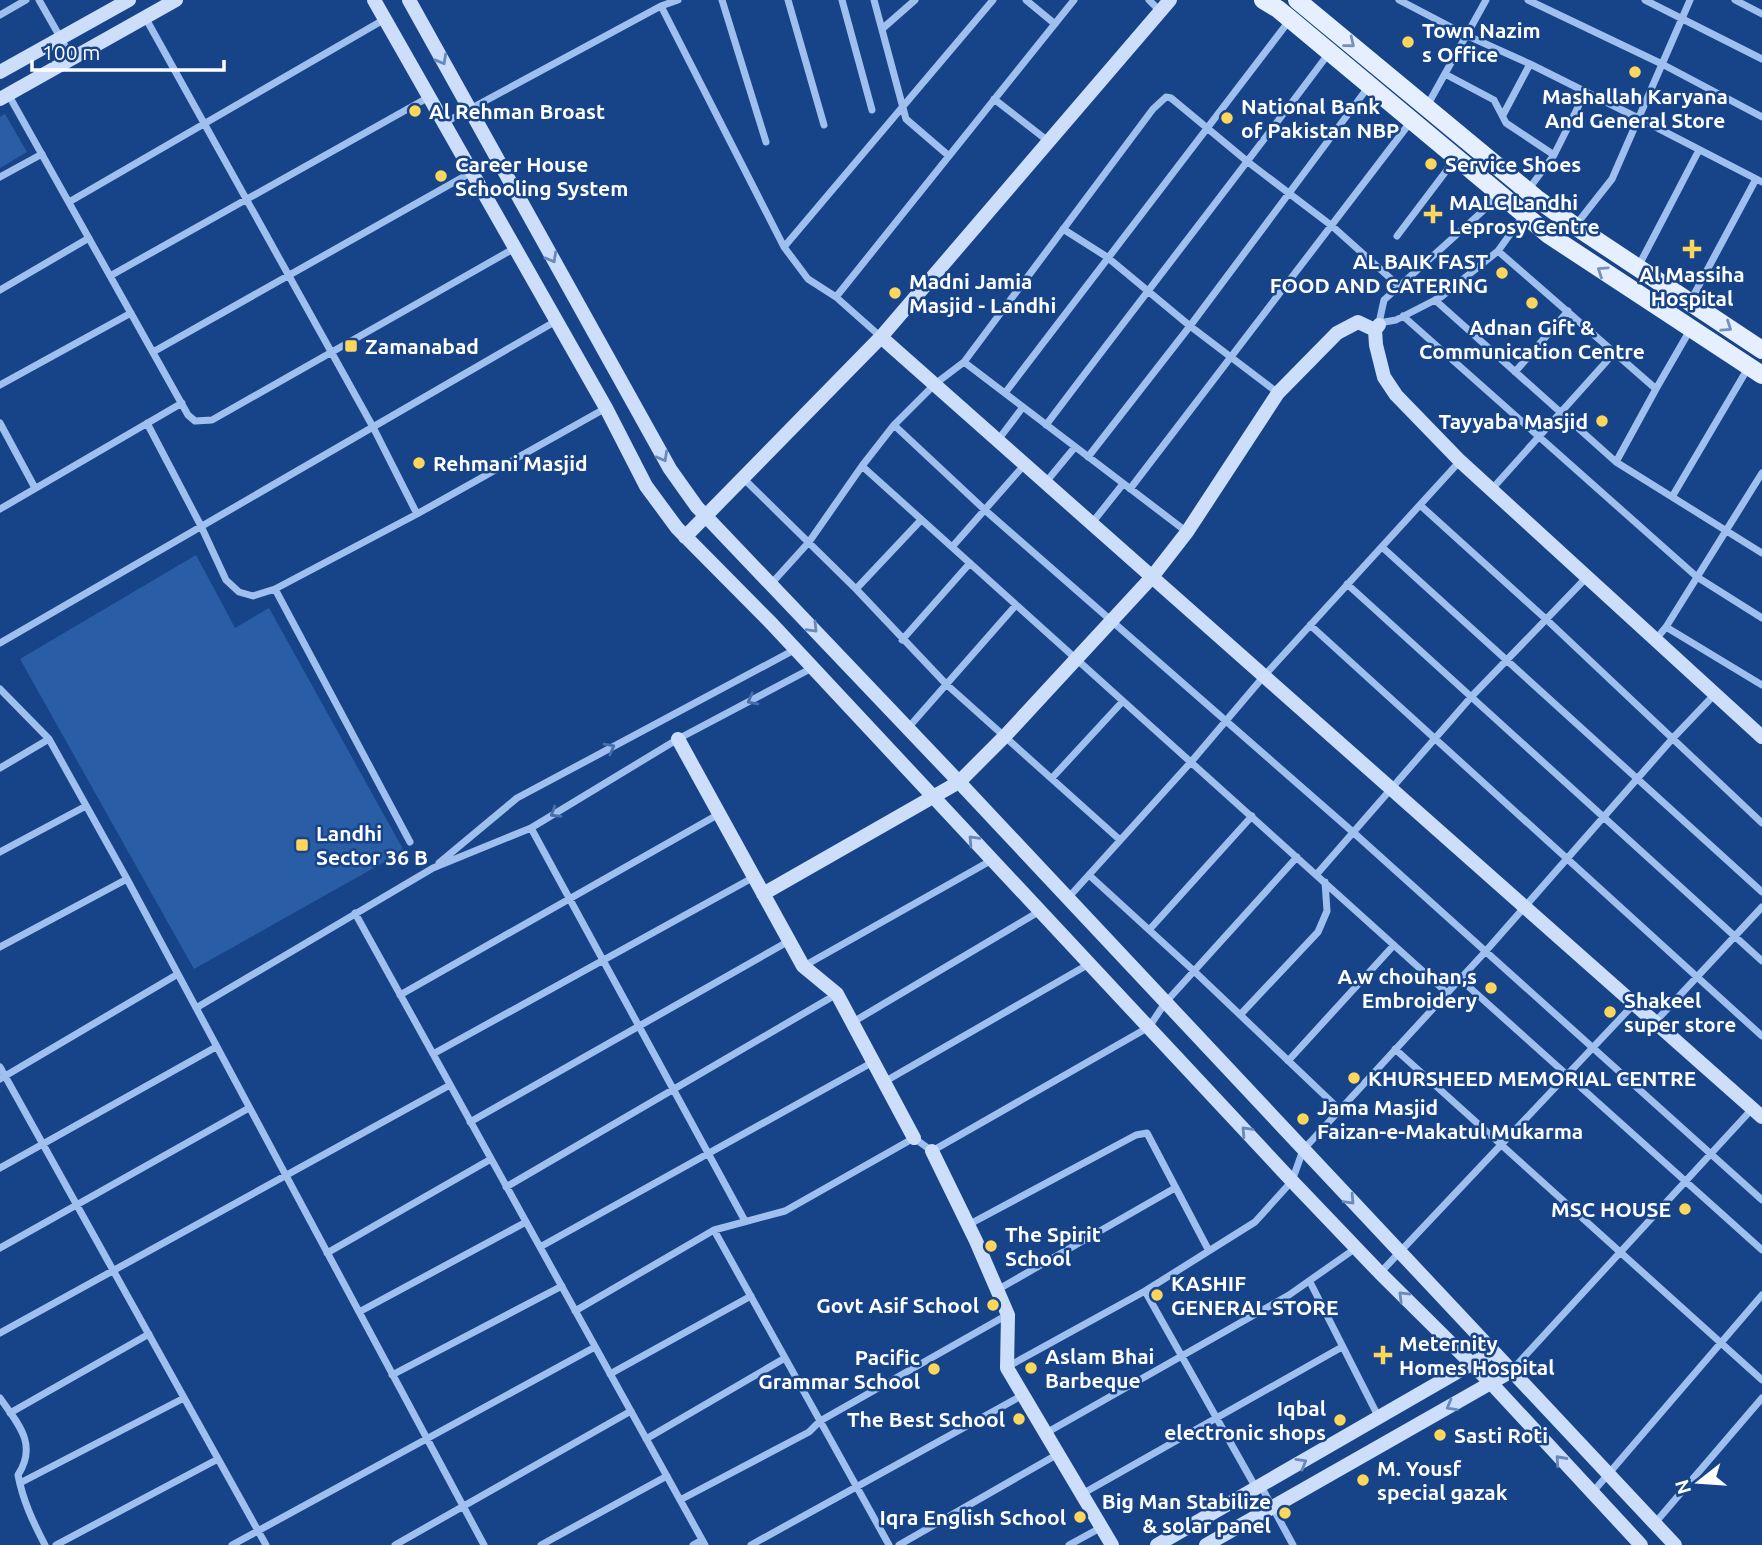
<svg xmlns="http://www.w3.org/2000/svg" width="1762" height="1545" font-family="Ubuntu,sans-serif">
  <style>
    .green { fill: #295ea7 }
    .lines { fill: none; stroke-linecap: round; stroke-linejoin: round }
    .street { stroke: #9fc0ee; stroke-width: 7 }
    .secondary { stroke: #ccdefa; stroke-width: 14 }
    .primary { stroke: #e6efff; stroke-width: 18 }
    .oneway { stroke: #7491be }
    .oneway2 { stroke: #6889bc }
    .oneway3 { stroke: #476fac }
    .poi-dot { fill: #ffd65c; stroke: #174489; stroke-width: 2.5 }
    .labels { text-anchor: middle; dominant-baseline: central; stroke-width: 5; stroke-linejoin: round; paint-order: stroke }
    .poi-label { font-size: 21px; font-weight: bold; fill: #fff; stroke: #174489; text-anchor: start }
  </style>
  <rect width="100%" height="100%" fill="#174489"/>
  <path class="green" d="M5 114 27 152 0 168V117Z
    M196 555 235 628 269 608 404 851 194 969 20 659Z"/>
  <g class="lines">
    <path class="street" d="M39 0 72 58
      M722 0 766 142
      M788 0 824 125
      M842 0 872 110
      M874 0 906 119 949 156
      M1026 0 1055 24
      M1149 0 1160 11
      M1399 0 1468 36 1530 64 1638 118 1762 182
      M1528 0 1662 64 1762 117
      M1645 0 1762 59
      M1735 0 1762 14
      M661 6 784 247 808 279 836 297 881 337
      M0 15 26 0
      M145 17 373 427 417 514
      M882 29 915 0
      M1445 74 1494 100 1506 123 1554 155
      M8 94 188 415 195 421 212 420 515 248
      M994 99 1048 141
      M1427 106 1486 0
      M1503 115 1530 64
      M444 123 661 6 678 0
      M0 177 42 154
      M1528 190 1554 155 1586 91
      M1498 194 1485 209 1384 300 1379 323 1396 320 1441 297 1498 251 1536 198
      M69 202 385 19
      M1575 226 1612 179 1690 0
      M1063 229 1107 257 1190 326 1278 393
      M1397 236 1456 158
      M784 247 993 0
      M1498 251 1656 389 1690 330
      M1638 267 1699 150
      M110 276 429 97
      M0 290 89 238
      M836 297 1074 0
      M1435 300 1616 462 1762 553
      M1690 302 1756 179
      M1403 316 1697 577 1762 618
      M153 352 472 172
      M964 362 1187 532
      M1515 372 1568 311
      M0 385 131 313
      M1005 393 1289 21
      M0 423 35 488
      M147 423 201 526 226 580 239 592 253 596 275 589 410 842
      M894 425 986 511 1354 833 1762 1200
      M1046 425C1140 300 1236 178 1329 53
      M998 440 1023 407
      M1088 457 1190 326 1369 86
      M1616 462 1656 389
      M862 466 1446 992
      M743 478 856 589 946 684 1120 840
      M1046 482 1075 447
      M1130 489 1412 120
      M1492 489 1615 352
      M1672 497 1748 368
      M1420 505 1547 620 1762 823
      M0 509 182 403
      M1092 523 1123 484
      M952 547 1025 464
      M1382 547 1762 892
      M771 584 809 542 862 466 894 425 935 384 964 362 1153 109 1166 97 1171 98 1248 162 1332 226 1399 286
      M1347 584 1762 961
      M275 589 417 514 606 408
      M856 589 921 520
      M1310 625 1762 1036
      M1666 627 1762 685
      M1656 639 1666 627 1762 473
      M902 640 970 563
      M0 643 556 321
      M0 689 49 739 127 879 484 1545
      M908 728 1016 605
      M0 768 49 739
      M1052 778 1123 701
      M531 828 745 1221
      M0 852 86 806
      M439 863 517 798 796 649
      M1089 875 1194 971 1297 857
      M1316 875 1472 696 1587 577
      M1068 898 1191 762 1264 676 1460 461
      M355 913 705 1545
      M1149 930 1252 816
      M0 947 127 879
      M804 966 992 860
      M1459 978 1762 1250
      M400 995 719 814
      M196 1008 433 868 531 828 678 739 812 668
      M1240 1015 1318 932 1327 911 1325 882
      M853 1022 1040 911
      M1655 1022 1762 907
      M1395 1049 1762 1380
      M433 1054 754 877
      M1288 1061 1394 945
      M0 1067 266 1545
      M0 1079 178 974
      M884 1082 1089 964
      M470 1122 789 941
      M0 1168 216 1047
      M506 1187 837 994
      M968 1225 1136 1135 1147 1133 1209 1251
      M714 1230 889 1545
      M540 1247 873 1062
      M0 1248 249 1108
      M327 1253 491 1159
      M1380 1273 1634 1004
      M1310 1282 1379 1418
      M997 1290 1175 1188
      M1145 1291 1256 1488
      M575 1311 714 1230 785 1211 914 1138 932 1151 1149 1027 1165 1003 1194 971 1340 1110
      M359 1312 526 1222
      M0 1333 450 1085
      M1007 1367 1145 1291 1255 1222 1292 1181 1303 1150 1485 952 1673 738 1715 694
      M1511 1371 1752 1109
      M610 1374 751 1296
      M392 1375 562 1286
      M0 1398C18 1424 38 1444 18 1475 23 1501 33 1522 45 1545
      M10 1413 149 1334
      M1046 1433 1289 1295 1356 1248
      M646 1439 785 1358
      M20 1483 184 1398
      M1261 1486 1293 1545
      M1592 1493 1762 1295
      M1082 1494 1342 1347
      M680 1500 809 1432 820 1421 1007 1315
      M1655 1523 1762 1398
      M56 1545 218 1459
      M232 1545 595 1347
      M395 1545 631 1411
      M541 1545 667 1476
      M693 1545 702 1540
      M751 1545 1023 1395
      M899 1545 1058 1454
      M1069 1545 1102 1527"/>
    <path class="secondary" d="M374 0 606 408 646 486 677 528 772 624 1292 1181 1380 1273 1491 1383 1641 1545
      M409 0 670 469 697 507 959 782 1675 1545
      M0 72 129 0
      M0 99 176 0
      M1379 325 1375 330 1376 345 1384 377 1396 395 1460 461 1762 737
      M881 337 1762 1117
      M685 537 881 337 1170 0
      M678 739 803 966 837 994 914 1138
      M763 894 959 782 1005 736 1152 577 1187 532 1278 393 1337 333 1358 322 1375 330
      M932 1151 976 1241 1008 1315 1007 1368 1112 1545
      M1157 1545 1492 1352
      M1206 1545 1510 1372"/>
    <path class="primary" d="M1263 0 1278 9 1549 235 1762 375
      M1297 0 1536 198 1575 226 1762 350"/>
  </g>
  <defs><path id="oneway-chevron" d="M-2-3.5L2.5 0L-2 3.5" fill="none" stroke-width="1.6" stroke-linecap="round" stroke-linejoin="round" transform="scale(1.75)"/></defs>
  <g class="oneway">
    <use href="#oneway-chevron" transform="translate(1350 43) rotate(39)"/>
    <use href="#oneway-chevron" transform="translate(1602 271) rotate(-146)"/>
    <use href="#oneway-chevron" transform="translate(1727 327) rotate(34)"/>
  </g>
  <g class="oneway2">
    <use href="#oneway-chevron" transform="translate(442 60) rotate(61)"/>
    <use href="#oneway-chevron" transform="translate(552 258) rotate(61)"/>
    <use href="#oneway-chevron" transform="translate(663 457) rotate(61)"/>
    <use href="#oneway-chevron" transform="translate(813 628) rotate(46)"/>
    <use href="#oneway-chevron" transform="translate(973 840) rotate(-133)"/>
    <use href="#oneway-chevron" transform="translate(1246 1131) rotate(-133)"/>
    <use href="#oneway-chevron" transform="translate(1350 1200) rotate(47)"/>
    <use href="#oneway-chevron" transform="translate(1403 1296) rotate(-135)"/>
    <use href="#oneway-chevron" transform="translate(1451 1406) rotate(150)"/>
    <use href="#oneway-chevron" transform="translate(1560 1460) rotate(-132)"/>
    <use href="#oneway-chevron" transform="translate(1302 1463) rotate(-30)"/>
  </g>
  <g class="oneway3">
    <use href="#oneway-chevron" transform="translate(752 700) rotate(152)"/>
    <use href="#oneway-chevron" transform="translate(610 748) rotate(-28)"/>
    <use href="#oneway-chevron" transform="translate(555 813) rotate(149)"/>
  </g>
  <g class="poi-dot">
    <circle cx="1408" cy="42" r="7"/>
    <circle cx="1635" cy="72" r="7"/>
    <circle cx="415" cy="111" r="7"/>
    <circle cx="1227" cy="118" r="7"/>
    <circle cx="1431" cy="164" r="7"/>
    <circle cx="441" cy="176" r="7"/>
    <path d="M1429.5 203.5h7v7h7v7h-7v7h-7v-7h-7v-7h7z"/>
    <path d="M1688.5 238.5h7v7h7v7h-7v7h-7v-7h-7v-7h7z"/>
    <circle cx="1502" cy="273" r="7"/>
    <circle cx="895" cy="293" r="7"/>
    <circle cx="1532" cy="303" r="7"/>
    <rect x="344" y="339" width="14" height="14" rx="3.5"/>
    <circle cx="1602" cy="421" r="7"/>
    <circle cx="419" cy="463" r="7"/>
    <rect x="295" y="838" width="14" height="14" rx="3.5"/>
    <circle cx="1491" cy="988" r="7"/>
    <circle cx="1610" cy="1012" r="7"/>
    <circle cx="1354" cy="1078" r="7"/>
    <circle cx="1303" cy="1119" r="7"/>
    <circle cx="1685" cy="1209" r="7"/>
    <circle cx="991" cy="1246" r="7"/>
    <circle cx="1157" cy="1295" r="7"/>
    <circle cx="993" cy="1305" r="7"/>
    <path d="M1379.5 1344.5h7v7h7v7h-7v7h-7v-7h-7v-7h7z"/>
    <circle cx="1031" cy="1368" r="7"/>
    <circle cx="934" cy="1369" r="7"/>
    <circle cx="1019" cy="1419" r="7"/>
    <circle cx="1340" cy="1420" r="7"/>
    <circle cx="1440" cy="1435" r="7"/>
    <circle cx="1363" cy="1480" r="7"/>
    <circle cx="1285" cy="1513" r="7"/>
    <circle cx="1080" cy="1517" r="7"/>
  </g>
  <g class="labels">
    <g class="poi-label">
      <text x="1422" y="30">Town Nazim<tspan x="1422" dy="24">s Office</tspan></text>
      <text x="1635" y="96" text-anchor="middle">Mashallah Karyana<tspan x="1635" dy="24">And General Store</tspan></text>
      <text x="1241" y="106">National Bank<tspan x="1241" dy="24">of Pakistan NBP</tspan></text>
      <text x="429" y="111">Al Rehman Broast</text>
      <text x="455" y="164">Career House<tspan x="455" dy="24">Schooling System</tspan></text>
      <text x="1445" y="164">Service Shoes</text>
      <text x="1449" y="202">MALC Landhi<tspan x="1449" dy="24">Leprosy Centre</tspan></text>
      <text x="1488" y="261" text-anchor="end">AL BAIK FAST<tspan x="1488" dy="24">FOOD AND CATERING</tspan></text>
      <text x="1692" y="274" text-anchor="middle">Al Massiha<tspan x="1692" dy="24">Hospital</tspan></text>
      <text x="909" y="281">Madni Jamia<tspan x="909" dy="24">Masjid - Landhi</tspan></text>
      <text x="1532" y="327" text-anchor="middle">Adnan Gift &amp;<tspan x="1532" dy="24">Communication Centre</tspan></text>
      <text x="365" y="346">Zamanabad</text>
      <text x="1588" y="421" text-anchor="end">Tayyaba Masjid</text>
      <text x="433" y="463">Rehmani Masjid</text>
      <text x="316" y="833">Landhi<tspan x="316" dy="24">Sector 36 B</tspan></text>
      <text x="1477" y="976" text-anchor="end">A.w chouhan,s<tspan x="1477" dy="24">Embroidery</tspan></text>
      <text x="1624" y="1000">Shakeel<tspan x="1624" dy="24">super store</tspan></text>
      <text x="1368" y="1078">KHURSHEED MEMORIAL CENTRE</text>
      <text x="1317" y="1107">Jama Masjid<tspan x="1317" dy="24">Faizan-e-Makatul Mukarma</tspan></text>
      <text x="1671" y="1209" text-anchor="end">MSC HOUSE</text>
      <text x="1005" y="1234">The Spirit<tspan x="1005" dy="24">School</tspan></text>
      <text x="1171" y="1283">KASHIF<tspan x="1171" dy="24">GENERAL STORE</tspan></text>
      <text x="979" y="1305" text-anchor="end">Govt Asif School</text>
      <text x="1399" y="1343">Meternity<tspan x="1399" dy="24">Homes Hospital</tspan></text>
      <text x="1045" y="1356">Aslam Bhai<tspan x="1045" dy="24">Barbeque</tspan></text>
      <text x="920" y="1357" text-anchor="end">Pacific<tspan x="920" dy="24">Grammar School</tspan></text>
      <text x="1326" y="1408" text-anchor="end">Iqbal<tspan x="1326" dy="24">electronic shops</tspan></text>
      <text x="1005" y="1419" text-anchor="end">The Best School</text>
      <text x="1454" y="1435">Sasti Roti</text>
      <text x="1377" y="1468">M. Yousf<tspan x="1377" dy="24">special gazak</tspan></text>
      <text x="1271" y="1501" text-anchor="end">Big Man Stabilize<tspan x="1271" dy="24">&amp; solar panel</tspan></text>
      <text x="1066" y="1517" text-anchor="end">Iqra English School</text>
    </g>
  </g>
  <g transform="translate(1699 1482) rotate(253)" stroke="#174489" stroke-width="5" paint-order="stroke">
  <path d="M0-5L12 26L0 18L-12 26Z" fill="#ffffff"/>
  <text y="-10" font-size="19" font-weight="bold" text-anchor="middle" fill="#ffffff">N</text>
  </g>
  <path d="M32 60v10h192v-10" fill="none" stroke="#ffffff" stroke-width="3.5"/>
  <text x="42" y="60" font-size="21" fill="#ffffff" stroke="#174489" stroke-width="5" paint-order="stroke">100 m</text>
</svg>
